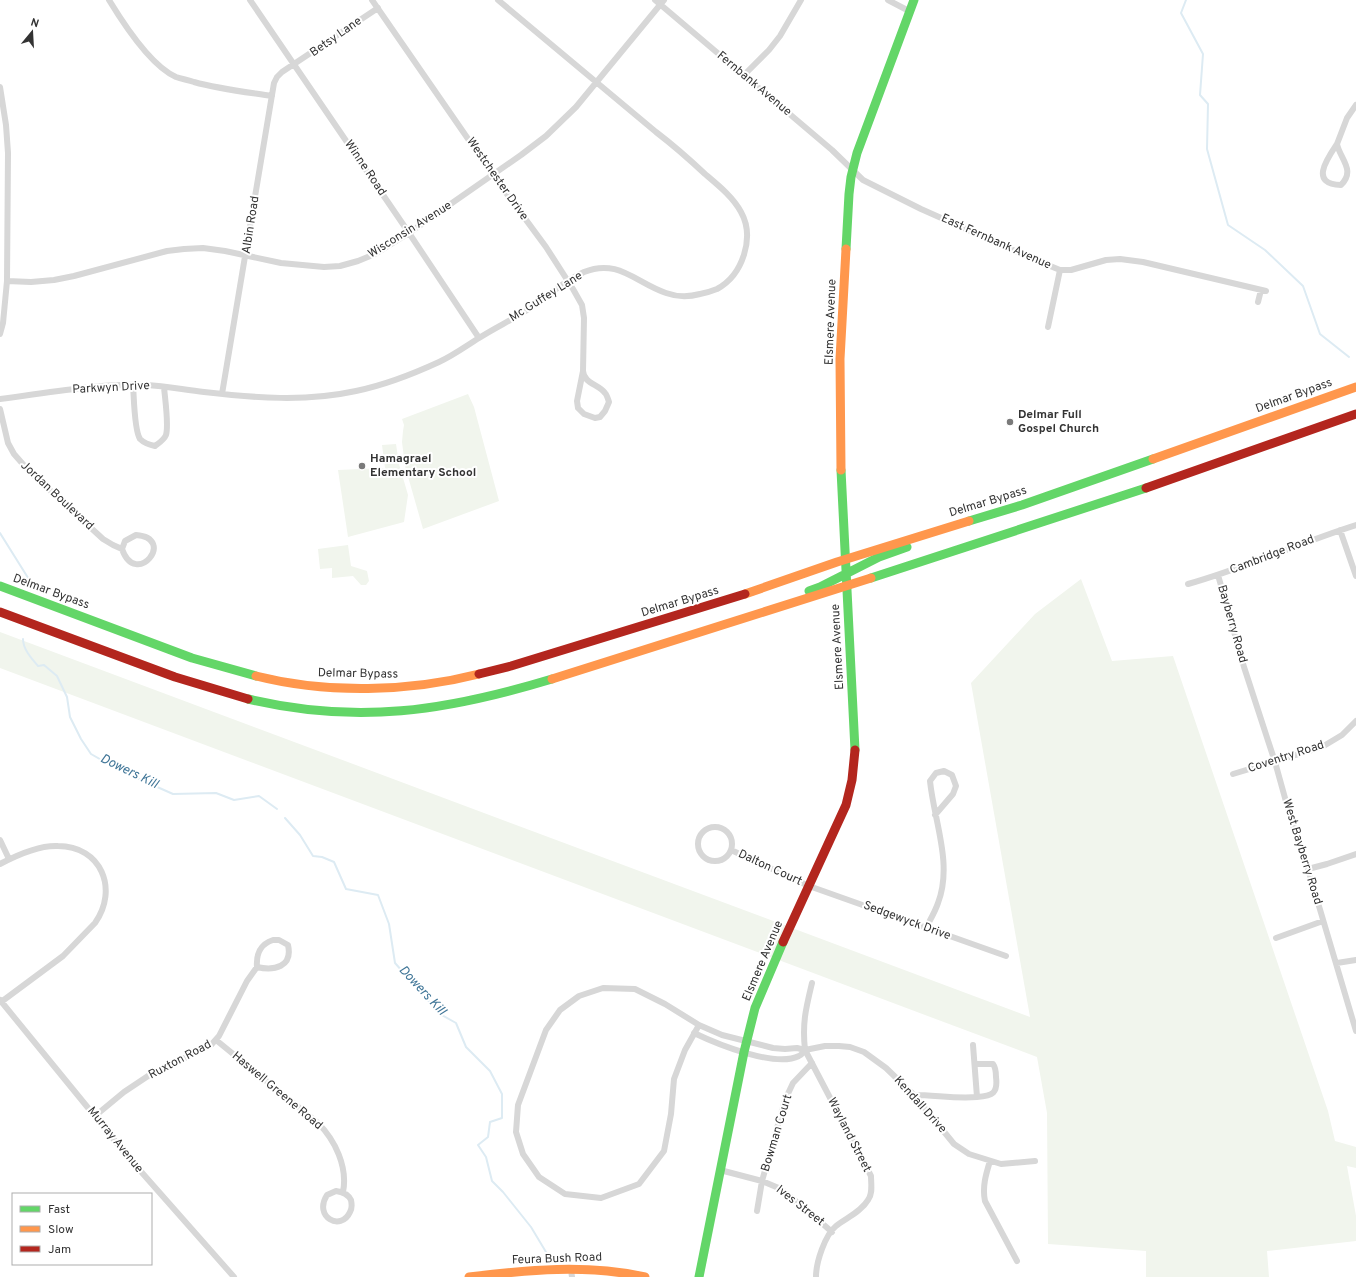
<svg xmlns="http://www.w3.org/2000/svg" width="1356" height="1277" font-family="Overpass,sans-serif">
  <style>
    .green { fill: #f1f5ed }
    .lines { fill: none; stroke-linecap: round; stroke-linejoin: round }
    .stream { stroke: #ddebf3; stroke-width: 2 }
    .street { stroke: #d7d7d7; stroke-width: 6 }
    .fast { stroke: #63d668; stroke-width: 9 }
    .slow { stroke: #ff974d; stroke-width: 9 }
    .jam { stroke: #b3261e; stroke-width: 9 }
    .poi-dot { fill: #7a7a7a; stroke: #fff; stroke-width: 1.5 }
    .labels { text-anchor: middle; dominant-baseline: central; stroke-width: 4; stroke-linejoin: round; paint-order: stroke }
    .street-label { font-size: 12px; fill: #333; stroke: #fff }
    .poi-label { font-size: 12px; font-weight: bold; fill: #333; stroke: #fff; text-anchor: start }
    .water-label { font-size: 13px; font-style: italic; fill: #3f7597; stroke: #fff }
  </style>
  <rect width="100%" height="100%" fill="#fff"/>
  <path class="green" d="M468 394 474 407 499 501 423 529 405 466 402 442 403 431 404 425 402 419Z
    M396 444 399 464 408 495 404 522 348 537 338 470 385 468 382 445Z
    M348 545 351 566 367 571 369 581 366 585H361L353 576 332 578V568L320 569 318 549Z
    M1081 579 1112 661 1173 656 1328 1111 1335 1141 1356 1147V1168L1347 1166 1356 1216V1241L1267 1251 1269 1277H1146V1251L1048 1244 1047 1113 1037 1057 0 668V632L1030 1017 971 683 1035 614Z"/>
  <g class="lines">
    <path class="stream" d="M1186 0 1181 13 1203 54 1200 95 1208 104 1207 149 1228 225 1265 250 1303 286 1320 334 1349 357
      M0 533 35 589
      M23 639C23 649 31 658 38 666L44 665 57 676 67 697 70 717 81 739 91 754 119 770 173 794 216 793 234 800 259 796 277 809
      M285 818 300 835 313 856 322 857 334 862 346 889 378 895 389 924 395 963 440 1014 456 1023 466 1047 490 1071 502 1094V1118L490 1122 488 1137 478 1145 486 1157 492 1181 503 1192 531 1227 546 1252 552 1260"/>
    <path class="street" d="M109 0C123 23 151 66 176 77 182 79 188 80 194 82 219 89 246 92 272 96
      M250 0 409 233 479 338
      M372 0 493 175 546 247 573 289 582 305 584 318 583 371 577 401 578 408 584 414 595 418 600 417 605 411 609 402C608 399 607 395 605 393 599 384 584 384 583 371
      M655 0 832 150 863 180 921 209 1033 259 1060 270H1071L1106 260 1120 259 1143 262 1266 291
      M888 0 909 11
      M744 75 769 50 780 36 801 0
      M0 87 6 125 8 153 7 281 3 323 0 334
      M1337 144C1340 159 1356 170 1341 185 1309 184 1327 159 1337 144Z
      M1337 144 1347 118 1356 105
      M7 281 31 282 54 280 74 276 167 251 184 249 203 248 225 251 281 263 324 267 340 266 358 261 375 254 409 233 521 155 546 136 576 107 664 0
      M1258 302 1261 290
      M1048 327 1060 270
      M133 385C134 396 134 430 140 439 144 443 150 445 155 446 159 443 164 440 166 435 169 425 165 399 164 387
      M222 394 274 83 277 77 282 72 378 8
      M0 399C47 393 99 383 146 385 166 386 185 390 204 392 255 398 306 402 356 391 385 385 413 374 439 362 454 355 466 346 479 338 496 327 514 319 530 308 548 296 564 281 584 272 618 258 636 283 666 293 677 297 689 297 700 294 706 293 712 291 717 289 743 275 755 237 741 212 733 197 718 185 705 174 689 159 673 145 656 132 603 88 550 44 498 0
      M0 409 8 443 14 454 29 471 103 539 113 545 122 549
      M1340 530 1356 576
      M136 535C177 538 136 589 122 549L125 541Z
      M1218 575 1244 667 1275 762 1290 816 1308 869 1356 1031
      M1188 584C1245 568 1299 543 1356 525
      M1233 774 1322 747 1342 735 1356 721
      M698 844a17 17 0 1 1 34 0a17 17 0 1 1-34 0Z
      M0 840 9 859
      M731 850 809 886 1006 956
      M0 864C17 855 39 845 58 846 101 846 119 889 95 923L63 956 1 1002
      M1308 869 1327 864 1356 854
      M926 928C930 920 935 912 938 903 953 864 934 821 930 781L936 773 944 771 952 775 956 786 953 794 935 815
      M1276 938 1323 921
      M273 940H279L288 945C293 967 274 971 257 967 256 955 260 944 273 940Z
      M1337 963 1356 960
      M812 983C806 1008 802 1023 805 1050L871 1176C871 1184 873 1194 868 1200 861 1212 846 1218 836 1226 825 1235 816 1262 816 1277
      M603 988 635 989 665 1004 699 1025 685 1050 674 1079 671 1114 664 1151 639 1184 601 1198 565 1194 539 1177 523 1154 516 1132 518 1105 546 1030 560 1010 579 996Z
      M0 1000 129 1158 234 1277
      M699 1025 722 1035 773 1048 785 1049 797 1048 805 1050 825 1046H839L850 1047 864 1052 886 1068 914 1095 954 1144 969 1154 1001 1164 1035 1161
      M694 1033C717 1044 775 1068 799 1056 802 1055 803 1052 805 1050
      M216 1040 318 1123C335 1140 348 1167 343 1192
      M975 1064H993C996 1068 996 1072 996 1077 998 1093 993 1096 977 1097
      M914 1095C935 1095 956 1099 977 1097L973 1045
      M95 1116 124 1092 148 1076 211 1045 219 1036 247 981 257 967
      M990 1161C986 1174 982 1187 985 1201L1017 1261
      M720 1170 762 1181 781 1189 808 1211 832 1232
      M336 1191C343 1192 348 1194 351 1200 352 1205 352 1209 350 1212 341 1232 313 1217 327 1195Z
      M757 1211 762 1181 785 1100 793 1083 812 1063
      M571 1270 572 1277"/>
    <path class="fast" d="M846 249 849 194 851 177 857 153 914 0
      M841 470 855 750
      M969 521 1022 505 1153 459
      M871 578 1146 488
      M0 586 192 658 256 676
      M809 591 820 587 879 557 907 547
      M248 699C357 725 446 711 552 679
      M699 1277 744 1052 755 1008 783 942"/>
    <path class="slow" d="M1153 459 1356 387
      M841 470 840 359 846 249
      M745 594 837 562 969 521
      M256 676C327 694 409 692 479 674
      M552 679 871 578
      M469 1277C528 1270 586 1264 645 1277"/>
    <path class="jam" d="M1146 488 1356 414
      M0 612 175 677 248 699
      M479 674 511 666 745 594
      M783 942 846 805 852 780 855 750"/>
  </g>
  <g class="poi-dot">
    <circle cx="1010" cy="422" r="4"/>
    <circle cx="362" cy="466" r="4"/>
  </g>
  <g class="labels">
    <g class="street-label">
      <text transform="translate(336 37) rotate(-35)">Betsy Lane</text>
      <text transform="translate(754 84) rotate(40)">Fernbank Avenue</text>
      <text transform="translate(365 168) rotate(56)">Winne Road</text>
      <text transform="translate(497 179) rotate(55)">Westchester Drive</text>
      <text transform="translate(251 225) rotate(-81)">Albin Road</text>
      <text transform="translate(410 230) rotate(-32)">Wisconsin Avenue</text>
      <text transform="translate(996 242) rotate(24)">East Fernbank Avenue</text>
      <text transform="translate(546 297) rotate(-32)">Mc Guffey Lane</text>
      <text transform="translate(831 322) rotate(-88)">Elsmere Avenue</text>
      <text transform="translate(111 388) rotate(-3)">Parkwyn Drive</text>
      <text transform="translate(1294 396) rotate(-20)">Delmar Bypass</text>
      <text transform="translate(57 496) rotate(43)">Jordan Boulevard</text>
      <text transform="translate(988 502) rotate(-17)">Delmar Bypass</text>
      <text transform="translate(1272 555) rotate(-21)">Cambridge Road</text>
      <text transform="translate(51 592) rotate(20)">Delmar Bypass</text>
      <text transform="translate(680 602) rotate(-17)">Delmar Bypass</text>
      <text transform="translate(1232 624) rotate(74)">Bayberry Road</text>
      <text transform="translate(838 647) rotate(-93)">Elsmere Avenue</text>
      <text transform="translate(358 674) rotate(1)">Delmar Bypass</text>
      <text transform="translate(1286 757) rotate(-18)">Coventry Road</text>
      <text transform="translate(1302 852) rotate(73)">West Bayberry Road</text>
      <text transform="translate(770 868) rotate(25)">Dalton Court</text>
      <text transform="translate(907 921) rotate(20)">Sedgewyck Drive</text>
      <text transform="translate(763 961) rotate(-67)">Elsmere Avenue</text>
      <text transform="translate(180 1060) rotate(-28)">Ruxton Road</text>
      <text transform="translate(277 1091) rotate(40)">Haswell Greene Road</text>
      <text transform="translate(920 1105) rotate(48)">Kendall Drive</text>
      <text transform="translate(777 1133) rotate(-73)">Bowman Court</text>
      <text transform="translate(849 1135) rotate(63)">Wayland Street</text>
      <text transform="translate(115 1140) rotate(51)">Murray Avenue</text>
      <text transform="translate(800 1206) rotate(38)">Ives Street</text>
      <text transform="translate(557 1259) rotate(-2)">Feura Bush Road</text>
    </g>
    <g class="poi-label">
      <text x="1018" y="415">Delmar Full<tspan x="1018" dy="14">Gospel Church</tspan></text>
      <text x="370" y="459">Hamagrael<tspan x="370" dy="14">Elementary School</tspan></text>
    </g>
    <g class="water-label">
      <text transform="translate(129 772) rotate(26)">Dowers Kill</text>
      <text transform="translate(422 991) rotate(47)">Dowers Kill</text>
    </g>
  </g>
  <rect x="12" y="1193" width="140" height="72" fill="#ffffff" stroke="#adadad"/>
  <rect x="20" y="1206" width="20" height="6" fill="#63d668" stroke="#adadad"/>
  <text x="48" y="1213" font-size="12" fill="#333333">Fast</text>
  <rect x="20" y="1226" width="20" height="6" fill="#ff974d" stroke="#adadad"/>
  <text x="48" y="1233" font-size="12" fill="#333333">Slow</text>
  <rect x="20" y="1246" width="20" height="6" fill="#b3261e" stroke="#adadad"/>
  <text x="48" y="1253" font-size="12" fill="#333333">Jam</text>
  <g transform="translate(32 32) rotate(18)" stroke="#ffffff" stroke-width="3" paint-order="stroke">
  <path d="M0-3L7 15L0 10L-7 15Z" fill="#333333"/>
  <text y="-6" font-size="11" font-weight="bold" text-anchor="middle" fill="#333333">N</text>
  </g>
</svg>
